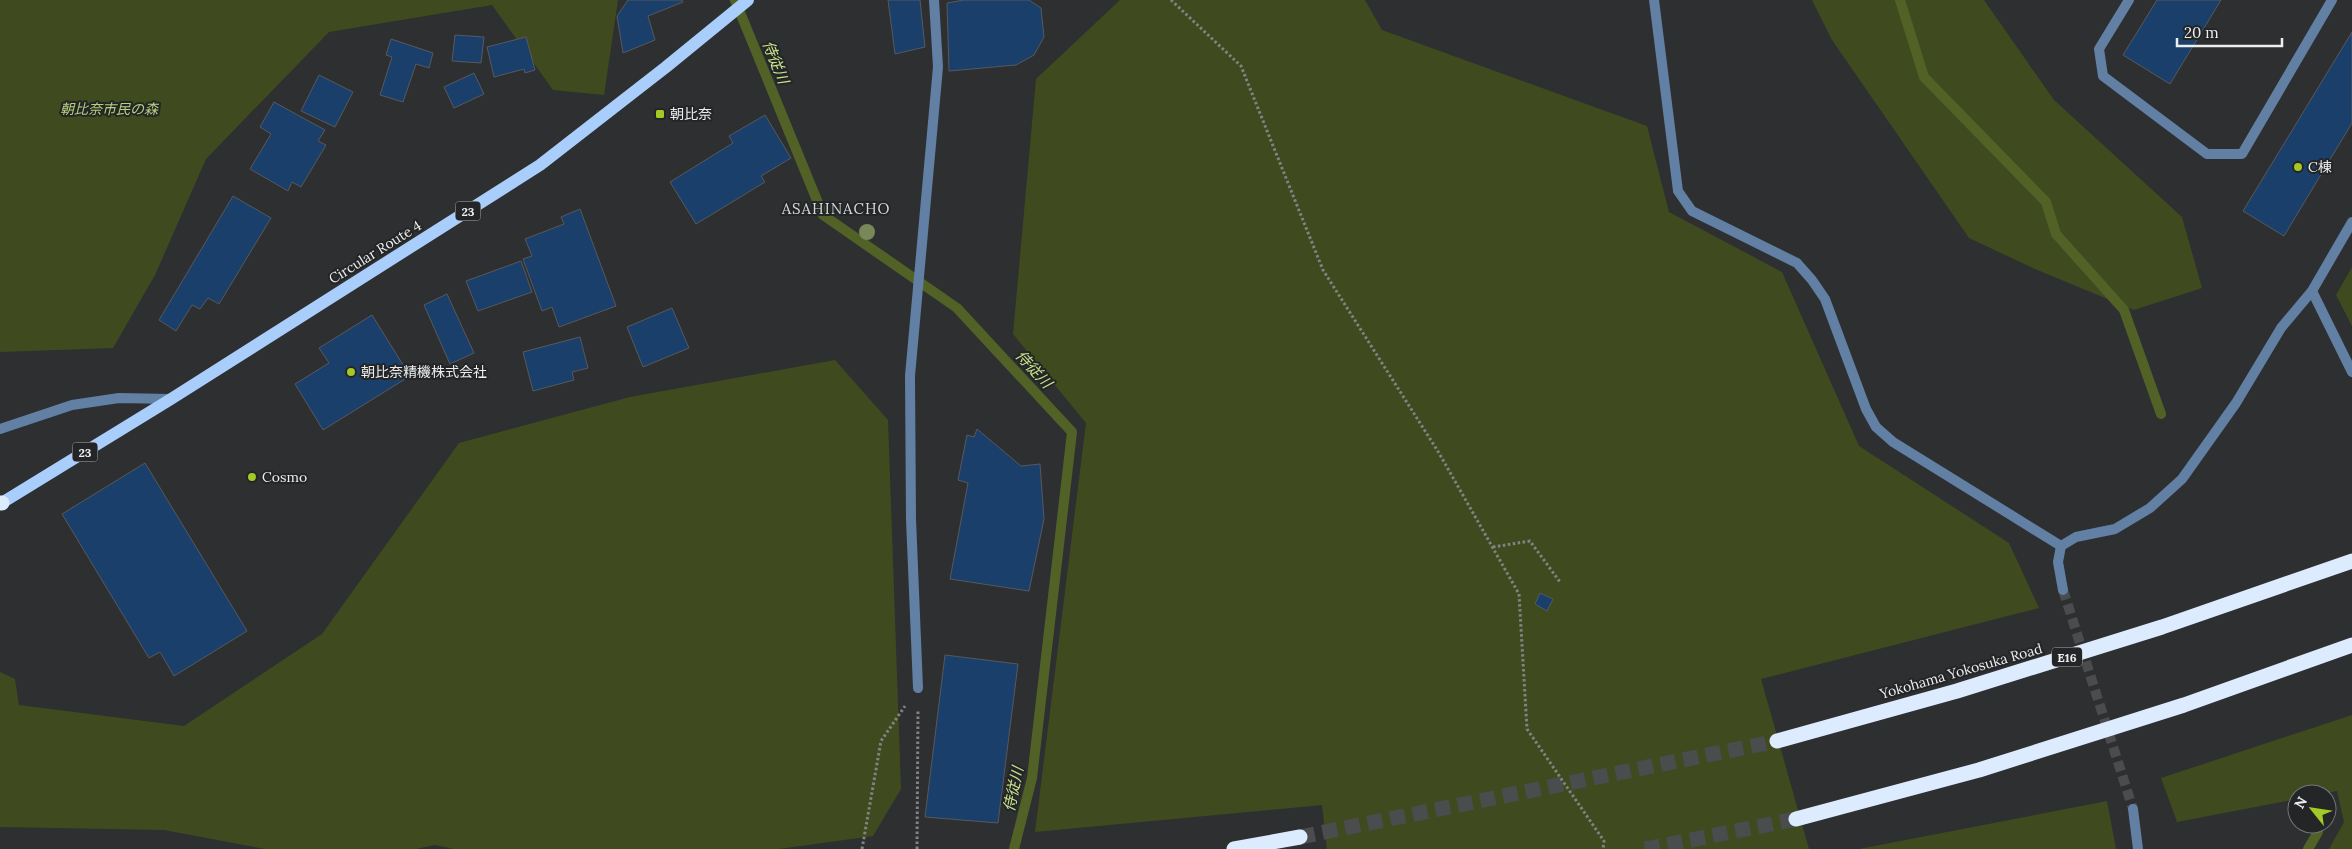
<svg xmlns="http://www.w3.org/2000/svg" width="2352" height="849" font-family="Lora,'Noto Sans JP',serif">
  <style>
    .green { fill: #3f4b1f }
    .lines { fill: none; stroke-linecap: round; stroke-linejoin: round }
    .stream { stroke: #526226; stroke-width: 10 }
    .building { fill: #1b3f6b; stroke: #57595c }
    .street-tunnel { stroke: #4a4c4e; stroke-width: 10; stroke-dasharray: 10 5; stroke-linecap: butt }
    .highway-tunnel { stroke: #4a4c4e; stroke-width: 15; stroke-dasharray: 15 8; stroke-linecap: butt }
    .path { stroke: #818384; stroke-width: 3; stroke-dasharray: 2.5 2.5; stroke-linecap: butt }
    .lane { stroke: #627fa4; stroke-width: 10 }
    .street { stroke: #627fa4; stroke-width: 10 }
    .primary { stroke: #aacefb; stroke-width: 12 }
    .highway { stroke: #ddebfe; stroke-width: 15 }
    .tree { fill: #788859 }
    .poi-dot { fill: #a4c825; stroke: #232527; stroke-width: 2 }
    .labels { text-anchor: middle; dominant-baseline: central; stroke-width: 4; stroke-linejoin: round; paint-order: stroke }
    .shield { fill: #232527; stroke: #b0b2b3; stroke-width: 1 }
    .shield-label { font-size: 12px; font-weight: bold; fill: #eceeef }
    .park-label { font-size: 14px; font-style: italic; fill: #b6d079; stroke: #232527 }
    .poi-label { font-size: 14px; fill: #eceeef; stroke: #232527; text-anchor: start }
    .street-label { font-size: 14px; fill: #eceeef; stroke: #232527 }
    .water-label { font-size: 15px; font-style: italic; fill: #cae48c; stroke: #232527 }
    .neighbourhood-label { font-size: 15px; letter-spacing: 1px; fill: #d6d8dc; stroke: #232527 }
  </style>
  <rect width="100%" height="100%" fill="#2d2f31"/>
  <path class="green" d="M0 0H618L604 95 553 90 492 5 329 32 206 159 155 275 113 348 0 352Z
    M1120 0H1365L1382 30 1647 126 1669 212 1782 272 1859 446 2009 543 2039 608 1761 679 1809 849H1327L1322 805 1035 832 1086 423 1013 334 1036 79Z
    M1812 0H1984L2054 100 2182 217 2202 288 2134 310 2035 269 1969 238 1832 40Z
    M2352 267V326L2336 295Z
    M835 360 888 420 901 789 873 836 779 849H454L435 845 416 849H265L164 830 0 827V672L15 679 19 705 184 726 322 634 459 443 630 397Z
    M2352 715V849H2329L2344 822 2337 791 2321 794H2297V799L2177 822 2161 778Z
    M2107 801 2116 849H1859Z"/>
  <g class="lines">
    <path class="stream" d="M735 0 823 215 957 308 1072 432 1032 778 1014 849
      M1900 0 1924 77 2046 202 2056 234 2124 310 2161 414
      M2308 849 2318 832 2317 824"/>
  </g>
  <path class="building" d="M628 0H682L683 2 648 16 655 40 623 53 617 16Z
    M888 0H920L925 47 895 54Z
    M964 0H1029L1041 8 1044 37 1034 55 1016 65 949 71 947 3Z
    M2157 0H2221L2170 84 2123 55Z
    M2352 32V123L2284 236 2243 211Z
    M455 35 484 37 481 63 452 61Z
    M526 37 535 70 525 73 524 69 494 77 487 47Z
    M391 39 433 53 429 68 416 64 403 102 380 95 392 57 386 55Z
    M474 73 484 94 454 108 444 87Z
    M319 75 353 92 335 127 301 111Z
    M274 102 325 130 318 141 326 145 301 187 292 182 288 191 250 169 271 134 260 127Z
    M765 115 791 158 761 176 765 182 696 224 670 182 733 143 729 136Z
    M233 196 271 218 219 304 208 298 200 309 192 305 176 331 159 320Z
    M580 209 616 306 559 327 552 307 542 311 523 259 532 256 525 239 564 224 561 217Z
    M521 261 532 292 478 311 466 281Z
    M447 294 474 353 450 364 424 305Z
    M672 308 689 348 643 367 627 327Z
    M372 315 410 376 323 430 295 384 329 363 319 348Z
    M580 337 588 368 572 372 574 380 533 391 523 352Z
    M977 429 1021 466 1040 464 1044 519 1029 591 950 579 968 483 958 480 967 435 974 437Z
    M145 463 247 631 174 676 160 652 149 658 62 514Z
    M1540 593 1553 599 1547 611 1535 604Z
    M945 655 1018 664 998 823 925 817Z"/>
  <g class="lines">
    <path class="street-tunnel" d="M2063 590 2133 809"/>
    <path class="highway-tunnel" d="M1300 837 1777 741
      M1645 849 1796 819"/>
    <path class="path" d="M1171 0 1241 66 1323 270 1439 453 1519 594 1527 729 1604 841 1603 849
      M1493 547 1530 541 1560 582
      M862 849 881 741 905 706
      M917 849 918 709"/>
    <path class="lane" d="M2129 0 2099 49 2103 76 2207 154H2242L2332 0"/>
    <path class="street" d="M1654 0 1678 191 1692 211 1797 263 1812 280 1825 299 1866 409 1876 427 1893 442 2061 546
      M2352 222 2312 291 2352 372
      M0 429 72 405 119 398 171 399
      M2063 590 2058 562 2061 546 2076 537 2115 529 2150 508 2182 479 2236 403 2281 328 2312 291
      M918 688 911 519 910 376 938 67 934 0
      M2133 809 2138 849"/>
    <path class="primary" d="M0 504 171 399 540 165 666 67 748 0"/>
    <path class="highway" d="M0 503H2
      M1777 741 1957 691 2162 627 2352 561
      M1796 819 1979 770 2184 705 2352 645
      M1234 849 1300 837"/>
  </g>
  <circle class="tree" cx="867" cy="232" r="8"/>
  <g class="poi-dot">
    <rect x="655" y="109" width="10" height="10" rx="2.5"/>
    <circle cx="2298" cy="167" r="5"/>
    <circle cx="351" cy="372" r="5"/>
    <circle cx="252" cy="477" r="5"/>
  </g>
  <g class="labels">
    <g class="shield">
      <rect x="455.5" y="201.5" width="25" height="19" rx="4"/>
      <rect x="72.5" y="442.5" width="25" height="19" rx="4"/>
      <rect x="2052" y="647.5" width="30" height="19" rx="4"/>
    </g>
    <g class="shield-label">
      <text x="468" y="211">23</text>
      <text x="85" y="452">23</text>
      <text x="2067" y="657">E16</text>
    </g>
    <g class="park-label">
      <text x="109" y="109">朝比奈市民の森</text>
    </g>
    <g class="poi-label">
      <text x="670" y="114">朝比奈</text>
      <text x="2308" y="167">C棟</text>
      <text x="361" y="372">朝比奈精機株式会社</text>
      <text x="262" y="477">Cosmo</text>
    </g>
    <g class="street-label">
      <text transform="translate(375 252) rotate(-32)">Circular Route 4</text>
      <text transform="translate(1961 671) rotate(-16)">Yokohama Yokosuka Road</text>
    </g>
    <g class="water-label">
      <text transform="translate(776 62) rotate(68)">侍従川</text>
      <text transform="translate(1034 369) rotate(47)">侍従川</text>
      <text transform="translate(1013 789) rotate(-78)">侍従川</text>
    </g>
    <g class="neighbourhood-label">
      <text x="836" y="208">ASAHINACHO</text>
    </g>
  </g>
  <g transform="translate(2312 809) rotate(300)"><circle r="24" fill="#232527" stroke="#737577"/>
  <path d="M0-4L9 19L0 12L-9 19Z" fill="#a4c825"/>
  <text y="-8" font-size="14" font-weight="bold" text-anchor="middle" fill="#eceeef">N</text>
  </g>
  <path d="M2177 38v8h105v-8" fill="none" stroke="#eceeef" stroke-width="2.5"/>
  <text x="2184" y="38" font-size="15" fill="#eceeef" stroke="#232527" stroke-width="4" paint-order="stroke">20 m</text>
</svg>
